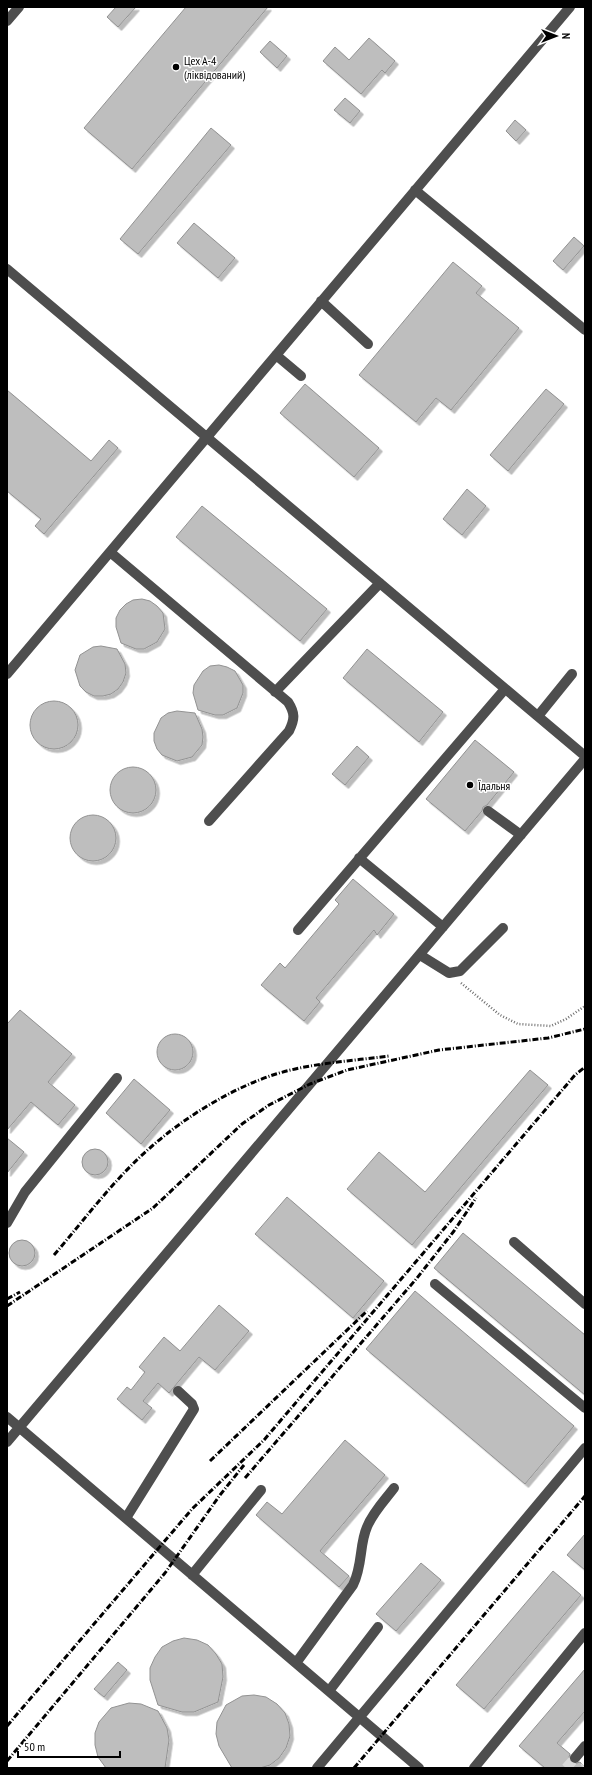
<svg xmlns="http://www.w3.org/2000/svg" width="592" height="1775" font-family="'PT Sans Narrow',sans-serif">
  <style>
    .building { fill: #bebebe; stroke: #929292; filter: url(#shadow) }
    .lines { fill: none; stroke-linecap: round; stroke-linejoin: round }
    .minor-tunnel { stroke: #d9d9d9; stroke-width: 10; stroke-dasharray: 10 5; stroke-linecap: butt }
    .path { stroke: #707070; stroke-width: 2.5; stroke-dasharray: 1 2; stroke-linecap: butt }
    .minor { stroke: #4e4e4e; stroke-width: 10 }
    .rail { stroke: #000; stroke-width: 3; stroke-dasharray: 6 2 1 2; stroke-linecap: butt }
    .poi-dot { fill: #000; stroke: #fff; stroke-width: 1.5 }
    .labels { text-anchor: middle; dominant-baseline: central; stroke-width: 3; stroke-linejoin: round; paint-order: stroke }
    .poi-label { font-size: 12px; fill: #000; stroke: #fff; text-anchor: start }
  </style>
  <defs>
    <filter id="shadow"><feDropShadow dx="3.5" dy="3.5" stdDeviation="0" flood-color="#0004"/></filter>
  </defs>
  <rect width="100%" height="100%" fill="#fff"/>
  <path class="building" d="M116 7H136L118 27 107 17Z
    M186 7H268L132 169 84 128Z
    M369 38 395 61 385 73 382 70 361 94 323 61 335 47 349 60Z
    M270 41 287 56 277 68 260 52Z
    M345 98 360 111 350 123 334 110Z
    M515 120 526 130 516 141 506 131Z
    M211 128 231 145 138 254 120 239Z
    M194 223 235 258 218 278 177 243Z
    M574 237 584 246 563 270 553 261Z
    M453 262 482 286 476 293 519 328 451 410 436 398 416 422 359 375Z
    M305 384 379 448 354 477 280 413Z
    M546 389 564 404 508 471 490 455Z
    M7 390 91 461 109 440 118 448 44 534 35 526 41 519 7 491Z
    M467 489 486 506 462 535 443 519Z
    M202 506 327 609 300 641 176 537Z
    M142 599 150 601 157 606 163 613 165 629 157 642 144 649H136L121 643 116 627V618L120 610 126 604 133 600Z
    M101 646 117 649 125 664 126 673 123 682 118 689 111 694 103 696H94L86 692 80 686 75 670 80 655 93 647Z
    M367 649 443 712 419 742 343 678Z
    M219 665 227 667 235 671 243 685V693L237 708 223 715H215L198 710 193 693 194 685 203 671 210 666Z
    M30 725a24 24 0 1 1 48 0a24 24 0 1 1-48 0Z
    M177 711 195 713 202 729 203 737 202 745 192 757 177 761 162 755 157 749 154 741V733L161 718 168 713Z
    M475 740 514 772 487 805 483 807 482 811 465 831 426 799Z
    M357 746 369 757 345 785 332 774Z
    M110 790a23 23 0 1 1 46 0a23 23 0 1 1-46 0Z
    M70 838a23 23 0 1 1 46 0a23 23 0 1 1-46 0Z
    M353 879 394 914 377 935 374 930 316 998 320 1002 304 1021 261 985 280 963 285 968 339 904 335 900Z
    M20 1010 72 1054 48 1082 75 1105 58 1125 31 1102 7 1130V1024Z
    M157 1052a18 18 0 1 1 36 0a18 18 0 1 1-36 0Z
    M530 1070 548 1085 412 1245 347 1189 379 1152 425 1192Z
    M134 1079 170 1110 141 1144 106 1113Z
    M7 1138 24 1152 7 1173Z
    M82 1162a13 13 0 1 1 26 0a13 13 0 1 1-26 0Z
    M287 1197 384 1281 353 1318 255 1234Z
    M463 1233 585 1335V1395L434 1268Z
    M9 1253a13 13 0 1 1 26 0a13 13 0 1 1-26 0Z
    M415 1291 574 1426 525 1484 366 1349Z
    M219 1305 249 1331 215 1370 199 1357 169 1393 158 1383 143 1401 152 1408 142 1420 117 1399 127 1387 131 1390 145 1372 139 1367 164 1337 180 1351Z
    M345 1440 385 1475 320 1551 349 1576 339 1587 256 1515 267 1502 282 1514Z
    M585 1534V1570L567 1555Z
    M421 1563 441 1580 396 1631 376 1614Z
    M553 1571 581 1595 484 1709 456 1685Z
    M184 1638 197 1640 208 1645 216 1654 222 1664 223 1677 218 1702 194 1712H182L158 1705 150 1680V1668L155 1657 162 1647 173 1641Z
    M118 1662 127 1670 104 1697 94 1689Z
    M585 1669V1711L557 1743 570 1754 569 1757 571 1763 574 1764 580 1762 585 1768H545L519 1746Z
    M254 1695 266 1697 277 1704 285 1713 289 1724 290 1736 286 1748 279 1758 270 1765 260 1768H232L219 1746 216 1734 217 1722 226 1705 242 1696Z
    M129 1703 141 1704 158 1711 167 1728 169 1740 165 1768H106L98 1757 95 1745V1733L99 1722 111 1708Z"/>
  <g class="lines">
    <path class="minor-tunnel" d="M566 1768 575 1758
      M584 1768 585 1767"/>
    <path class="path" d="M461 983 500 1015 518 1024 551 1026 566 1019 585 1006"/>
    <path class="minor" d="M7 21 19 7
      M415 190 585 330
      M7 269 585 756
      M321 301 368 344
      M276 355 301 376
      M110 552 288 702C295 713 295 719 289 731L209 821
      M7 674 570 7
      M275 692 380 583
      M538 716 572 674
      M488 811 521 835
      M359 858 443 927
      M298 930 505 689
      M420 955 449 973 460 971 503 928
      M7 1223 25 1192 117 1078
      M514 1242 585 1304
      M435 1284 585 1408
      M7 1417 419 1768
      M7 1442 585 759
      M126 1518 194 1409 192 1404 178 1391
      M192 1575 261 1490
      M296 1663 353 1585C363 1565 359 1545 367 1527 373 1512 385 1500 394 1488
      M329 1691 378 1627
      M575 1758 585 1746
      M317 1768 585 1448
      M474 1768 585 1633"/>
    <path class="rail" d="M54 1255C85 1219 115 1178 151 1147 185 1117 232 1088 276 1074 312 1063 351 1061 389 1056
      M7 1299 20 1292
      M7 1306 153 1208 242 1124 269 1105 310 1084 347 1070 439 1050 548 1038 585 1029
      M210 1461 367 1311
      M245 1478 417 1278 454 1231 476 1198
      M7 1726 192 1509 264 1440 575 1075 585 1067
      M7 1761 165 1573 220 1495 244 1465
      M354 1768 585 1496"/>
  </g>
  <g class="poi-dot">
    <circle cx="176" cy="67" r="4"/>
    <circle cx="470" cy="785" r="4"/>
  </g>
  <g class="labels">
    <g class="poi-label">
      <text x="184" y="60">Цех А-4<tspan x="184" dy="14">(ліквідований)</tspan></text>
      <text x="478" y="785">Їдальня</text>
    </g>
  </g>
  <rect width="592" height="1775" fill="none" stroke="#000000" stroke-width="16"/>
  <g transform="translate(556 36) rotate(90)" stroke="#ffffff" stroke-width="3" paint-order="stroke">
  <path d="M0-3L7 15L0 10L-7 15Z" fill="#000000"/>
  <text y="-6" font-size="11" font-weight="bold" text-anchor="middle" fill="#000000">N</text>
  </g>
  <path d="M18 1751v6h102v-6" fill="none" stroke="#000000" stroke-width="2"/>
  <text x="24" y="1751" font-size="12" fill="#000000" stroke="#ffffff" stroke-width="3" paint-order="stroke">50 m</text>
</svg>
